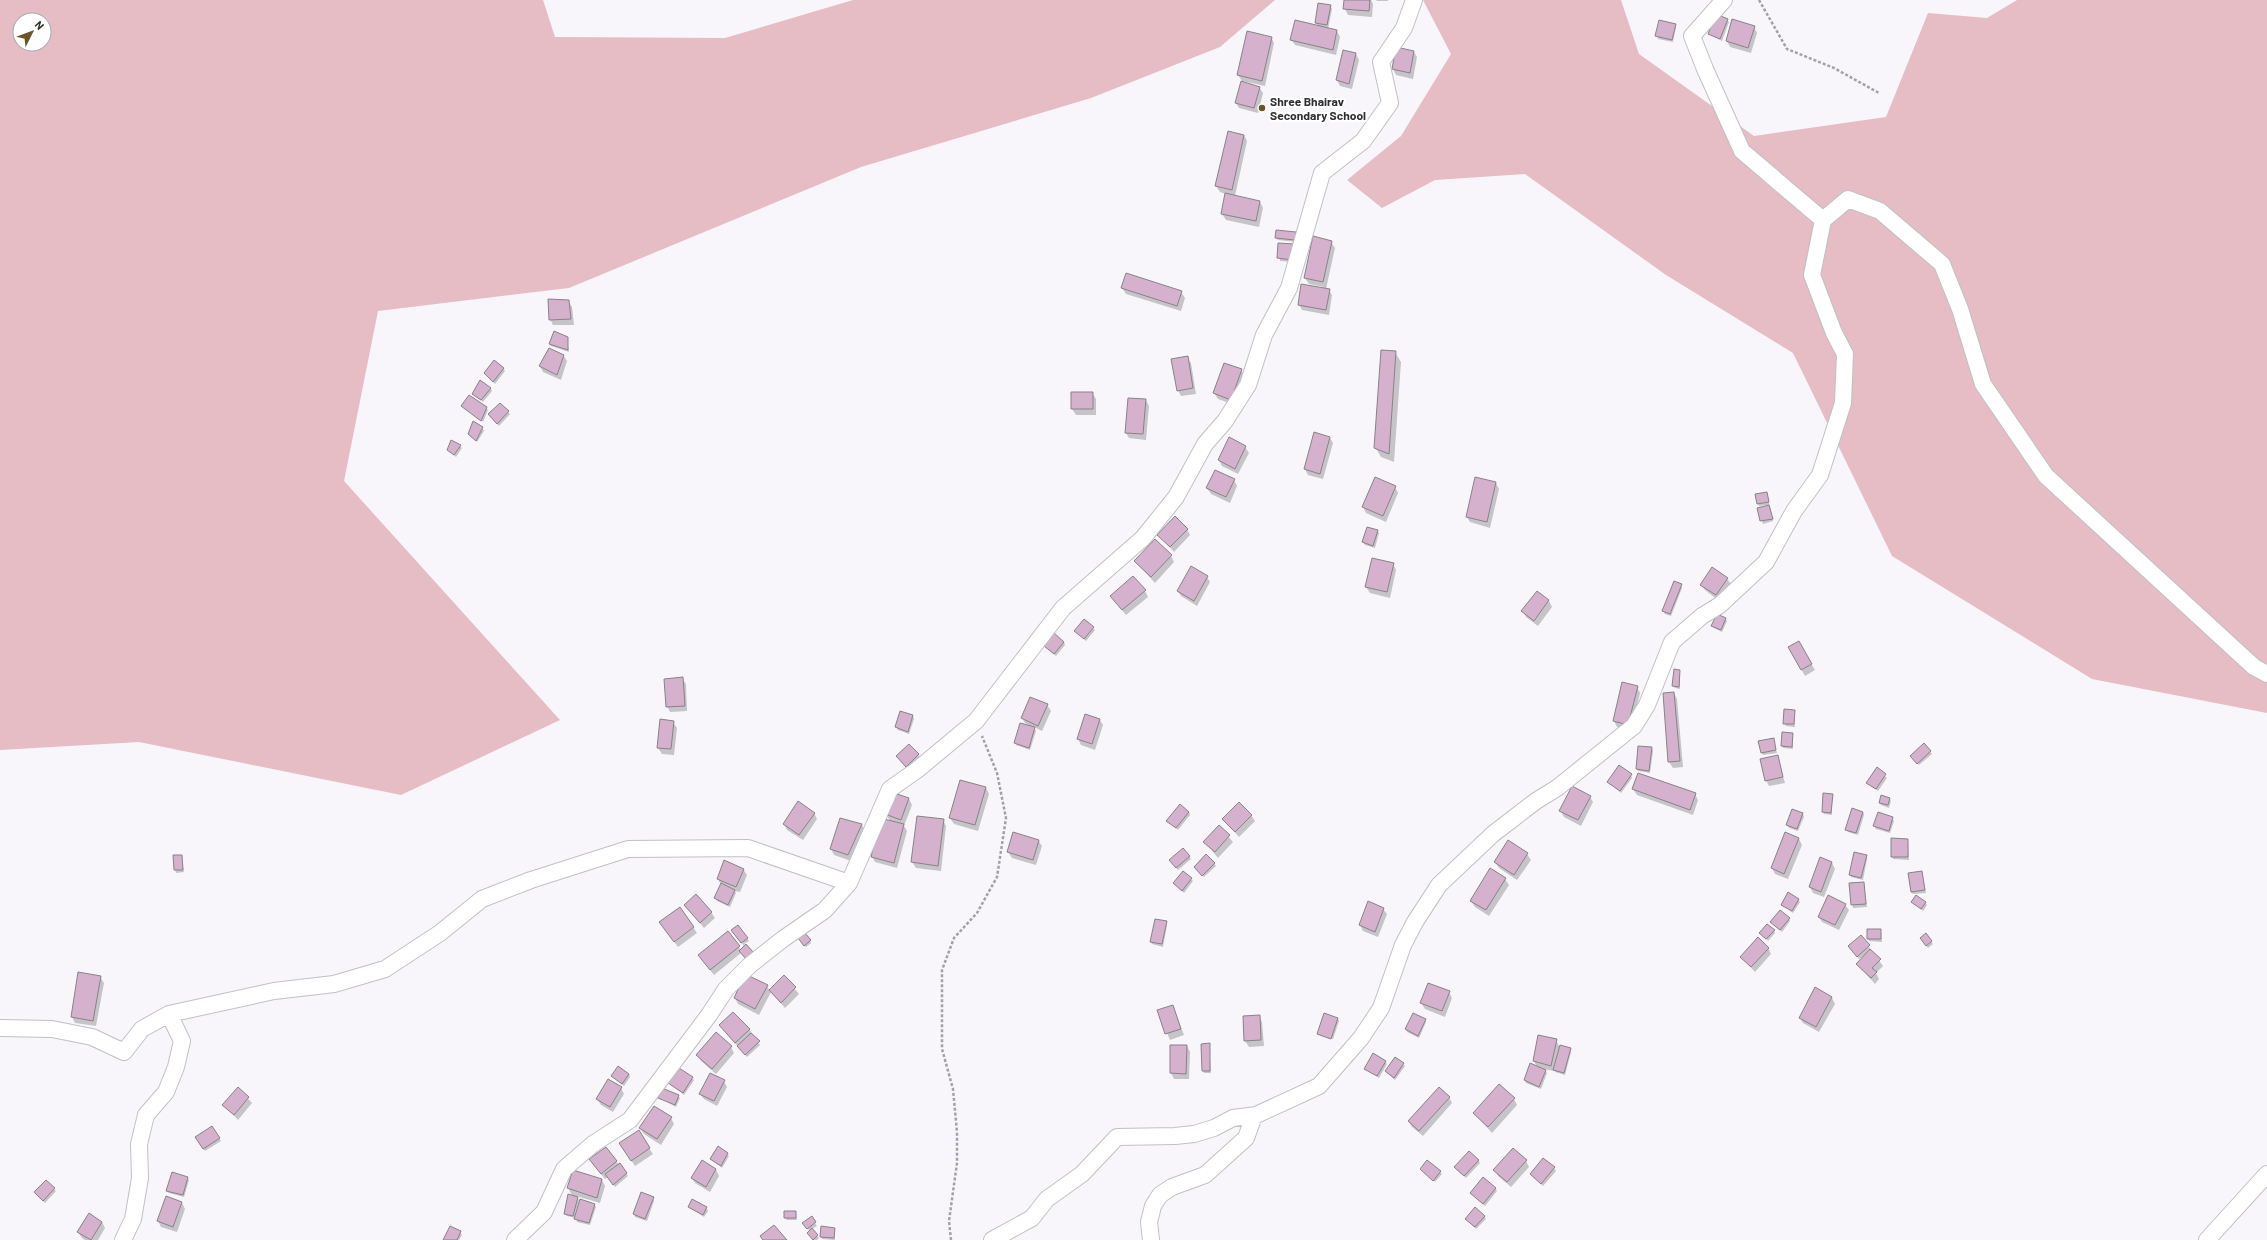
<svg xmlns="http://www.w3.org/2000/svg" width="2267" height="1240" font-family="Barlow,sans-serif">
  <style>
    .green { fill: #e6bcc5; fill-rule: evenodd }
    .shadow { fill: #0003 }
    .building { fill: #d6b1cd; stroke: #878386 }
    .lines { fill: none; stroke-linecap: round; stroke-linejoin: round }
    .street-casing { stroke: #c2c0c5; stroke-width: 18 }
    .path { stroke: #a4a1a6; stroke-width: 2.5; stroke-dasharray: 3 2; stroke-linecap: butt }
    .street { stroke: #fff; stroke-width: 16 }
    .poi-dot { fill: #695624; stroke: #fff; stroke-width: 1.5 }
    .labels { text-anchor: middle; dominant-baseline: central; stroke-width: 4; stroke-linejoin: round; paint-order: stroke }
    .poi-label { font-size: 12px; font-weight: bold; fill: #2f2e30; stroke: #fff; text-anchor: start }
  </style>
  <rect width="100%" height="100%" fill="#f8f5fb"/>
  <path class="green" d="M0 0H543L555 37 725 38 853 0H1275L1220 47 1091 98 861 167 569 288 378 311 344 481 560 720 401 795 139 742 0 750ZM20 20H44V44H20Z
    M1423 0H1621L1639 54 1754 136 1886 117 1928 13 1987 18 2017 0H2267V713L2092 679 1892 556 1793 353 1666 275 1525 174 1435 180 1382 208 1347 180 1401 136 1451 54Z"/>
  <path class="shadow" d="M1345 0H1371L1373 4 1372 17 1348 15 1345 9Z
    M1376 0H1388V1H1377Z
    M1330 6 1332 9 1328 29 1337 31 1340 37 1336 55 1295 45 1291 39 1318 26 1316 23Z
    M1716 15 1729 22 1722 41 1709 34Z
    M1675 25 1676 27 1673 42 1658 39 1657 36Z
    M1754 27 1757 33 1751 53 1730 47 1727 41Z
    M1271 37 1274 43 1265 86 1242 81 1238 75Z
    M1397 48 1414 52 1417 57 1413 79 1396 75 1393 69Z
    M1356 54 1359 60 1352 89 1340 86 1337 80Z
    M1259 87 1263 93 1258 113 1239 108 1236 103Z
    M1244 135 1247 141 1235 196 1260 202 1263 208 1259 227 1226 220 1222 214 1226 194 1220 192 1216 186Z
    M1295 233 1296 242 1278 240 1276 238Z
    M1331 242 1335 248 1326 289 1329 290 1332 295 1329 315 1302 310 1299 304 1323 289 1324 287 1309 284 1305 278Z
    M1279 244 1294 262 1280 261Z
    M1122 288 1181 292 1185 298 1181 311 1126 294Z
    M568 301 572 307 574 325H553L550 319Z
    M567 338 569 352 551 346 550 344Z
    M1395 352 1401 362 1394 462 1381 457 1375 447Z
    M563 355 567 361 561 380 543 372 540 366Z
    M1187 358 1191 363 1196 394 1181 396 1178 390Z
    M503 368 505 371 495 384 485 373Z
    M1241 370 1245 376 1235 405 1218 399 1214 393Z
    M490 388 492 391 483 402 473 394Z
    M1072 393H1092L1096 399V415H1076L1072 409Z
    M1146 400 1149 406 1146 440 1129 438 1126 433Z
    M463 406 486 408 488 410 483 422Z
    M508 412 510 414 499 426 491 417Z
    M482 428 484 431 477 442 469 434Z
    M1330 438 1333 443 1323 479 1308 475 1305 469Z
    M460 446 462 448 456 457 448 450Z
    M1245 447 1249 453 1238 474 1222 466 1219 460Z
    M1476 478 1496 483 1499 489 1490 528 1470 522 1467 517Z
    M1234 480 1237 486 1230 503 1211 494 1207 488Z
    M1395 487 1398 493 1386 522 1366 513 1363 507Z
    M1767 493 1773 521 1763 524 1758 508 1767 506 1766 505 1759 506 1758 503Z
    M1187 529 1190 535 1174 552 1159 535Z
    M1377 531 1379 533 1375 548 1365 545 1363 542Z
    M1171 556 1174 562 1155 583 1135 561Z
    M1393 564 1396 570 1390 598 1370 593 1366 587Z
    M1207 577 1210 582 1197 606 1181 596 1178 591Z
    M1727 579 1731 584 1719 601 1705 590 1701 585Z
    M1681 585 1682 588 1671 616 1665 614 1663 611Z
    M1145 591 1148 597 1126 615 1111 596Z
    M1537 592 1549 601 1552 607 1538 626 1526 617 1523 611Z
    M1725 618 1727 621 1722 632 1714 628 1713 626Z
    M1093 628 1095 630 1086 641 1075 631Z
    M1064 642 1065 645 1056 656 1045 646Z
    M1798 642 1815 670 1805 676 1789 647Z
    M1680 671V689L1675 688 1673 686Z
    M682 678 686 684 687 711 670 712 667 706Z
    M1637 687 1640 693 1632 730 1617 727 1614 721Z
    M1674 693 1677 699 1683 767 1673 768 1669 762Z
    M1047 705 1051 711 1042 731 1034 727 1036 731 1030 750 1016 745 1015 743 1030 726 1025 723 1022 718Z
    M1794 710 1795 727 1786 726 1784 723Z
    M1086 715 1100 720 1103 725 1095 750 1081 745 1078 739Z
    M913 716 914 719 909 734 898 730 896 727Z
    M673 722 677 728 674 755 662 754 658 748Z
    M1793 734V749L1783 748 1782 746Z
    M1773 739 1777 753 1763 755 1762 753Z
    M909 745 920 757 908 769 897 757Z
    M1652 748 1653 751 1650 773 1638 771 1637 769Z
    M1930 752 1932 754 1919 765 1913 758Z
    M1777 756 1785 783 1769 786 1766 780Z
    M1877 769 1887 778 1878 791 1867 783Z
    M1631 775 1632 778 1621 793 1608 782Z
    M986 788 989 794 978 831 954 824 950 818Z
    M1633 789 1695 794 1698 800 1693 815 1637 795Z
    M895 794 909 799 912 805 904 826 907 831 897 868 875 862 872 856 890 821 886 814Z
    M1832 795V815L1824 814 1823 812Z
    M1590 797 1593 802 1581 826 1564 817 1561 811Z
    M1889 799 1891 801 1889 808 1881 805 1880 803Z
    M1189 812 1190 815 1178 830 1168 821Z
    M1863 812 1864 815 1858 835 1848 832 1847 830Z
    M814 813 817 819 803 840 787 830 784 824Z
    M1803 814 1804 817 1798 831 1789 828 1787 825Z
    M1251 815 1255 821 1239 837 1223 819Z
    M917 817 943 820 946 826 941 871 916 868 912 862Z
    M1892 818 1894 821 1890 833 1876 829 1874 826Z
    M841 820 862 825 865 831 851 861 834 855 831 849Z
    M1219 826 1233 842 1218 858 1205 842Z
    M1799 839 1802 845 1788 879 1775 874 1772 868Z
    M1038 840 1042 846 1036 865 1012 858 1008 852Z
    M1908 840 1909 860 1893 859 1892 856Z
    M1183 849 1191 859 1178 870 1172 863Z
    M1527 854 1531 860 1517 880 1499 868 1495 862Z
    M181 856 184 872 176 873 175 870Z
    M1866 856 1867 859 1863 880 1851 877 1850 875Z
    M1214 863 1216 866 1204 877 1196 869Z
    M1832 863 1835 869 1824 897 1813 893 1810 887Z
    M743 869 747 875 740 892 735 891 736 893 730 907 717 901 715 898 721 885 718 879Z
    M1183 872 1193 881 1184 893 1174 883Z
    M1922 872 1926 893 1913 894 1911 892Z
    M1505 879 1509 885 1489 916 1475 907 1471 901Z
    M1864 883 1867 907 1853 908 1850 884Z
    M1798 899 1800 902 1793 913 1782 905Z
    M1912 902H1925L1927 905 1923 911Z
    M685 905 711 912 715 918 704 928Z
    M1845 905 1849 910 1839 930 1822 922 1819 917Z
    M1383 909 1387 914 1378 937 1363 931 1360 925Z
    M1789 919 1790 921 1782 932 1771 922Z
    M1166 922 1167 925 1163 947 1152 944 1151 942Z
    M738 926 749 941 744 944 753 954 741 953 714 975 699 955 739 947 741 950 744 946 734 933Z
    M693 927 697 933 678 947 664 928Z
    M1881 930 1882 942 1869 941 1868 939Z
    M1774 931 1775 933 1768 941 1761 933Z
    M1926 934 1933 944 1928 948 1921 938Z
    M1861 936 1883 966 1876 973 1879 979 1875 984 1857 964 1869 952 1859 959 1851 949Z
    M801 941H810L811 943 806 947Z
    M1768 948 1771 954 1755 972 1741 957Z
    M784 976 799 994 785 1008 771 992 759 1015 738 1004 735 998 767 986 770 991Z
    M100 977 104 983 96 1026 75 1023 72 1017Z
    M1449 992 1452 998 1445 1017 1425 1009 1421 1003Z
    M1832 998 1835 1004 1819 1032 1803 1023 1800 1018Z
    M1173 1006 1184 1035 1170 1040 1158 1011Z
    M1325 1014 1338 1019 1339 1021 1333 1039 1318 1034Z
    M1244 1016H1259L1262 1022 1264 1046 1249 1047 1245 1041Z
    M1425 1020 1426 1022 1419 1038 1407 1032 1406 1029Z
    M720 1026 749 1029 760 1045 747 1057Z
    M1539 1036 1556 1040 1559 1046 1570 1049 1571 1052 1565 1075 1555 1072 1554 1069V1071L1544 1069 1547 1073 1541 1089 1526 1083 1525 1080 1537 1067 1534 1061Z
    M1209 1044 1211 1073H1204L1203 1071Z
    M1171 1046H1187L1190 1052 1189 1079H1174L1171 1073Z
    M731 1047 734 1053 716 1074 701 1061 698 1056Z
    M1385 1062 1387 1064 1379 1078 1365 1069Z
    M1403 1064 1405 1066 1395 1080 1386 1072Z
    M629 1074 630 1077 624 1086 612 1076Z
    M692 1078 694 1080 684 1095 670 1083Z
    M724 1081 727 1087 717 1106 704 1099 700 1094Z
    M238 1088 252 1103 238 1120 224 1105Z
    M621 1088 624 1094 613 1112 601 1105 597 1099Z
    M678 1096 680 1098 676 1107 660 1098Z
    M1449 1097 1452 1103 1423 1136 1412 1127 1409 1122Z
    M1514 1099 1517 1105 1492 1133 1474 1113Z
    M671 1118 674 1124 661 1145 644 1134 640 1128Z
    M212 1127 221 1141 205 1151 197 1138Z
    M638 1132 653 1154 635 1166 624 1149Z
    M605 1148 628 1176 615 1187 608 1177 605 1179 590 1160Z
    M718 1148 729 1156 722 1168 711 1159Z
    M1478 1160 1480 1163 1466 1178 1457 1170Z
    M702 1161 716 1170 719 1176 710 1192 695 1183 692 1178Z
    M1526 1161 1529 1167 1511 1187 1498 1176 1495 1170Z
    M1554 1168 1556 1171 1543 1186 1531 1174Z
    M1421 1170 1440 1172 1442 1174 1435 1182Z
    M574 1171 602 1180 605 1186 600 1203 576 1196 579 1200 575 1214 594 1205 596 1207 590 1225 577 1222 576 1218 567 1216 565 1214 573 1197 568 1188Z
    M187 1178 189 1180 184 1197 169 1193 167 1191Z
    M46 1181 56 1191 45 1203 35 1193Z
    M1495 1188 1497 1191 1485 1206 1471 1193Z
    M166 1197 182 1203 185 1209 177 1232 161 1227 158 1221Z
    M653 1198 654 1201 647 1221 635 1217 634 1214Z
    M689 1207 706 1208 708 1211 704 1217Z
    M796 1212 797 1220H787L785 1218Z
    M1484 1216 1486 1219 1476 1229 1466 1219Z
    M811 1217 817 1226 812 1229 819 1238 817 1240H814L809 1235 810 1231 805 1226Z
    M102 1222 105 1228 98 1240H85L82 1238 78 1232Z
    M835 1229V1240L822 1239 821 1236Z
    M460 1232 462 1235 459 1240H444Z"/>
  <path class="building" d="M1344 0H1370L1369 11 1343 9Z
    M1318 3 1331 5 1327 25 1315 23Z
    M1716 14 1728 19 1720 39 1708 34Z
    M1732 19 1755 26 1748 48 1726 41Z
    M1295 20 1337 30 1333 50 1290 40Z
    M1659 20 1676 24 1672 40 1655 36Z
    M1247 31 1272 37 1262 81 1237 75Z
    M1396 47 1414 51 1410 73 1392 69Z
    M1343 50 1356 53 1349 84 1336 80Z
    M1241 81 1260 87 1254 108 1235 103Z
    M1228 131 1244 135 1232 190 1215 186Z
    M1225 193 1260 201 1256 221 1221 214Z
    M1276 230 1296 232 1295 240 1275 238Z
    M1313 236 1332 241 1323 282 1304 278Z
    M1278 243 1294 244 1293 260 1277 258Z
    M1126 273 1182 291 1177 306 1121 288Z
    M1301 284 1330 289 1326 310 1298 305Z
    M548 299 569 300 571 319 549 320Z
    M554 331 568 337V350L549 344Z
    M549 348 564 355 557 375 539 366Z
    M1381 350 1396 351 1389 454 1374 448Z
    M1188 356 1193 388 1177 391 1171 359Z
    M494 360 504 368 493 382 484 373Z
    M1224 363 1242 369 1231 400 1213 393Z
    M480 380 491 388 481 400 472 394Z
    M1071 392H1093V409H1071Z
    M469 395 487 407 481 421 461 406Z
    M1128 398 1146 399 1143 434 1125 433Z
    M500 403 509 411 497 424 488 414Z
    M473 421 483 427 476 441 468 434Z
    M1314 432 1330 437 1320 474 1304 469Z
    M1229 437 1246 446 1235 469 1218 460Z
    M451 440 461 445 454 455 447 450Z
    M1215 470 1235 479 1226 497 1206 488Z
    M1375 477 1396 486 1383 516 1362 507Z
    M1475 477 1496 482 1487 522 1466 517Z
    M1767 492 1769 502 1757 504 1755 494Z
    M1769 505 1773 519 1760 521 1757 508Z
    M1175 516 1188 529 1170 547 1157 535Z
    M1367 527 1378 530 1373 546 1362 542Z
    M1155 539 1172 555 1151 577 1134 561Z
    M1372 558 1394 563 1387 592 1365 587Z
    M1191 566 1208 576 1194 601 1177 591Z
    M1712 567 1728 578 1716 595 1700 585Z
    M1133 576 1146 590 1122 610 1110 596Z
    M1674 581 1682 584 1670 614 1662 611Z
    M1537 591 1549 600 1534 621 1521 611Z
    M1717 614 1726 618 1721 630 1711 626Z
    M1084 619 1094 627 1084 639 1074 631Z
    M1054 633 1064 642 1054 654 1044 646Z
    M1799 641 1812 664 1801 670 1788 647Z
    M1674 669 1680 670 1679 687 1672 686Z
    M683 677 685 706 666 707 664 679Z
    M1622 682 1638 686 1628 725 1613 721Z
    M1674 692 1680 761 1668 762 1663 693Z
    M1030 697 1048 704 1038 726 1021 718Z
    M1784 709 1795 710 1794 724H1783Z
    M900 711 913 715 908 732 895 727Z
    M1085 714 1100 719 1092 744 1077 739Z
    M660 719 674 721 671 749 657 748Z
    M1020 723 1035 727 1029 748 1014 743Z
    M1782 732 1793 733 1792 747 1781 746Z
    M1774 738 1776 750 1761 753 1758 741Z
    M1924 743 1931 751 1917 764 1910 756Z
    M909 744 919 754 906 767 896 756Z
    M1638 746 1652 747 1649 771 1636 769Z
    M1778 755 1783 777 1765 781 1760 759Z
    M1619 765 1632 774 1620 791 1607 782Z
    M1877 767 1886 774 1876 789 1866 783Z
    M1638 773 1696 793 1690 810 1632 789Z
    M960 780 986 787 975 825 949 818Z
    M1572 786 1591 796 1578 820 1559 811Z
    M894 793 909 798 901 820 885 814Z
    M1823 793 1833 794 1831 813 1822 812Z
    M1881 795 1890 798 1888 805 1879 803Z
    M798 801 815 813 799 835 783 824Z
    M1239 802 1252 815 1235 832 1222 819Z
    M1180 804 1189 812 1176 828 1166 821Z
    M1852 808 1863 812 1856 833 1845 830Z
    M1792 809 1803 813 1797 829 1786 825Z
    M1878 812 1893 817 1889 831 1873 826Z
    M917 816 944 819 938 866 911 862Z
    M840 818 862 824 848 855 830 849Z
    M880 818 904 824 894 863 871 857Z
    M1219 825 1230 835 1215 852 1203 842Z
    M1013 832 1039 840 1033 860 1007 852Z
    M1785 832 1799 838 1784 874 1771 868Z
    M1891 838 1908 839V857H1891Z
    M1508 840 1528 853 1514 875 1494 862Z
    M1183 848 1190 856 1176 868 1169 860Z
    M1854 852 1867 855 1861 878 1849 875Z
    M1206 854 1215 863 1202 876 1194 867Z
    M173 855H182L183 870H174Z
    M1820 857 1832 862 1821 892 1809 887Z
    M724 860 744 869 736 887 717 879Z
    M1490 868 1506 878 1486 910 1470 901Z
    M1183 871 1192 878 1182 891 1173 883Z
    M1922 871 1925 890 1911 892 1908 873Z
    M1864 882 1866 904 1851 905 1849 883Z
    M721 883 735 890 728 905 714 898Z
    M1788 892 1799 899 1792 911 1781 905Z
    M696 894 712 912 700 923 684 905Z
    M1828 895 1846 904 1835 925 1818 917Z
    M1916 895 1926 902 1921 909 1911 902Z
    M1368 901 1384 908 1375 932 1359 925Z
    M680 907 694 927 674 942 659 922Z
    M1780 910 1790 918 1780 930 1770 922Z
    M1155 919 1167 921 1162 944 1150 942Z
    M1767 924 1775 930 1766 939 1759 933Z
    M738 925 748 938 741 943 731 930Z
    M1867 929H1881V939H1867Z
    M728 931 740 946 710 970 698 955Z
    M805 933 811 940 804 946 798 938Z
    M1926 933 1932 941 1926 946 1920 938Z
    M1861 935 1870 945 1857 957 1848 946Z
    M1758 937 1769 948 1751 967 1740 957Z
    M746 944 754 953 747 960 739 951Z
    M1870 949 1881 959 1872 968 1877 972 1871 978 1856 964Z
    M78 972 101 976 93 1021 71 1017Z
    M745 974 768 985 755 1009 734 998Z
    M784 975 796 987 781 1003 769 990Z
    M1428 983 1450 991 1442 1011 1420 1003Z
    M1815 987 1832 997 1816 1027 1799 1018Z
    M1173 1005 1181 1029 1165 1034 1157 1010Z
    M733 1012 750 1029 735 1043 719 1025Z
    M1324 1013 1338 1018 1331 1039 1317 1034Z
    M1413 1013 1426 1019 1418 1036 1405 1029Z
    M1260 1015 1261 1040 1244 1041 1243 1016Z
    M716 1032 732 1046 712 1069 696 1055Z
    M751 1033 760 1041 745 1055 737 1046Z
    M1538 1035 1557 1039 1551 1066 1533 1061Z
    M1210 1043V1071H1202L1201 1044Z
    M1170 1045H1187L1186 1074 1170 1073Z
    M1560 1045 1571 1048 1564 1073 1553 1070Z
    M1373 1053 1386 1061 1377 1076 1364 1069Z
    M1395 1057 1404 1063 1394 1078 1385 1071Z
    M1530 1063 1546 1070 1539 1087 1524 1080Z
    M618 1066 629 1074 622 1084 611 1076Z
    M679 1068 693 1077 683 1093 668 1083Z
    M710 1073 725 1080 714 1101 699 1094Z
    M608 1079 622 1087 610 1107 596 1099Z
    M1499 1084 1515 1098 1488 1127 1473 1113Z
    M238 1087 249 1097 234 1115 222 1105Z
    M1439 1087 1450 1097 1419 1131 1408 1121Z
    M662 1088 679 1095 675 1105 658 1098Z
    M654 1106 672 1117 657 1139 639 1128Z
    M212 1126 220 1138 203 1149 195 1137Z
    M639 1130 650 1148 631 1161 619 1143Z
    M718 1146 728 1153 721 1166 710 1159Z
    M606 1147 617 1161 601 1174 589 1159Z
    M1513 1148 1527 1160 1507 1182 1493 1170Z
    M1469 1151 1479 1160 1464 1176 1454 1167Z
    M1543 1158 1555 1167 1541 1184 1530 1174Z
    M702 1160 716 1169 706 1187 691 1178Z
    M1427 1160 1441 1171 1433 1181 1420 1169Z
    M620 1163 627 1173 613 1185 605 1174Z
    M573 1170 602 1179 597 1198 567 1188Z
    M172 1172 188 1177 183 1195 166 1191Z
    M1483 1177 1496 1188 1483 1204 1470 1193Z
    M46 1180 55 1188 43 1201 34 1192Z
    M641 1192 654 1197 645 1219 633 1214Z
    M568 1194 578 1197 573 1216 564 1214Z
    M166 1196 182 1202 173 1227 157 1221Z
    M580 1199 595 1204 589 1223 574 1219Z
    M692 1199 707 1207 703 1215 688 1207Z
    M1475 1207 1485 1216 1475 1227 1465 1219Z
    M784 1211H796V1218H784Z
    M89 1213 102 1222 91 1240 77 1232Z
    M812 1216 816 1222 807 1229 802 1223Z
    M774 1225 787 1240H763L760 1236Z
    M450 1226 461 1231 457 1240H443Z
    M821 1226 835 1228 834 1238 820 1237Z
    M812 1228 818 1235 813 1240 807 1233Z"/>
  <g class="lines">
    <g class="street-casing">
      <path id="street" d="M1724 0 1692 36 1705 69 1742 151 1823 220
        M0 1028 52 1029 92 1037 124 1052 142 1029 169 1014 274 991 334 984 385 969 440 933 482 899 531 880 628 849 748 848 849 883
        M123 1240 133 1219 140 1178 139 1144 146 1115 166 1092 176 1067 182 1041 169 1014
        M515 1240 544 1212 564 1169 593 1144 630 1120 709 1015 726 989 750 965 783 939 825 910 849 883 890 789 917 770 976 721 1063 608 1143 538 1176 497 1205 444 1225 421 1248 385 1264 335 1289 288 1322 173 1363 141 1390 103 1381 62 1404 28 1414 0
        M992 1240 1032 1218 1047 1199 1082 1174 1117 1137 1175 1136 1194 1134 1214 1128 1233 1118 1257 1115
        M1151 1240 1149 1222 1153 1206 1160 1195 1172 1187 1205 1175 1246 1138 1254 1116 1319 1086 1361 1038 1381 1008 1403 945 1415 922 1439 885 1493 834 1536 801 1557 788 1634 726 1647 705 1672 642 1702 616 1720 605 1766 562 1794 511 1820 475 1843 403 1845 354 1834 333 1812 275 1823 220 1848 199 1880 211 1942 264 1960 309 1983 384 2046 476 2254 667 2267 674
        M2207 1240 2267 1174"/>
    </g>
    <path class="path" d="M1759 0 1787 49 1834 68 1879 93
      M951 1240 949 1221 957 1163V1132L953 1089 942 1049V970L954 938 977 913 997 877 1006 818 997 773 982 736"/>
    <use href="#street" class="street"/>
  </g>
  <circle class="poi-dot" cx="1262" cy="108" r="4"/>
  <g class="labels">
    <g class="poi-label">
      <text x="1270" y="101">Shree Bhairav<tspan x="1270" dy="14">Secondary School</tspan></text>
    </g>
  </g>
  <g transform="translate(32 32) rotate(48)"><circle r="19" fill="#ffffff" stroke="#acabac"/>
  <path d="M0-3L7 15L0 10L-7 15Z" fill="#695624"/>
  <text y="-6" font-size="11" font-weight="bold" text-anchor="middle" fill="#2f2e30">N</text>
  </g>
</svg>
